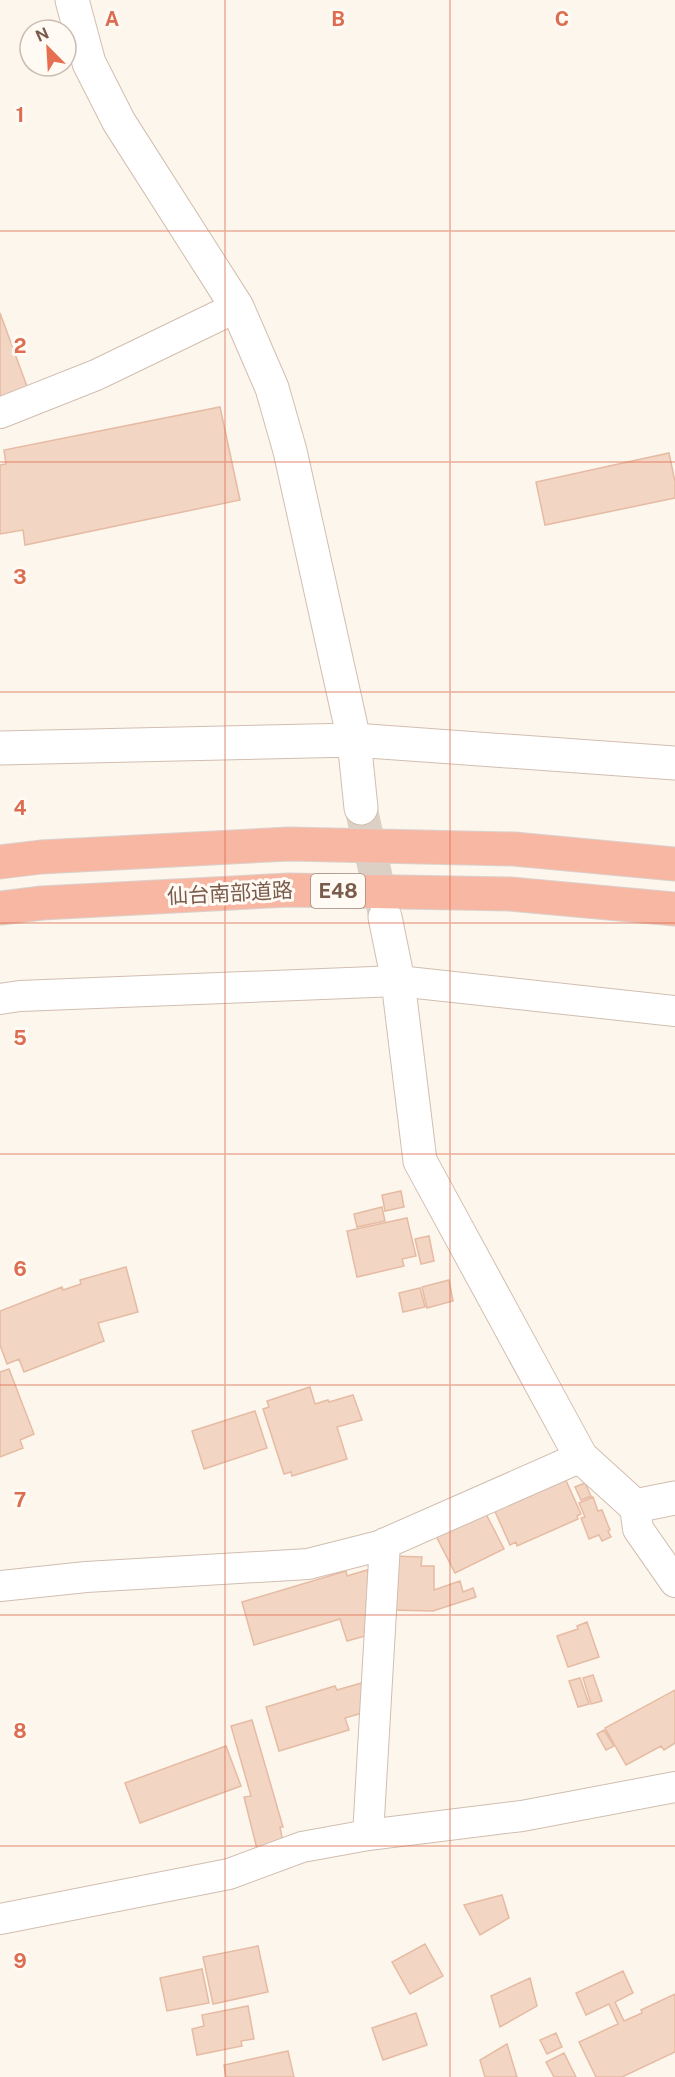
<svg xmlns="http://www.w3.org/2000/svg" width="675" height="2077" font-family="'Public Sans','Noto Sans JP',sans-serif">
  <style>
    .building { fill: #f3d5c3; stroke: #e6bba3; stroke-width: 1.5 }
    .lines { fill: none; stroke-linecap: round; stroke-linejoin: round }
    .tertiary-tunnel { stroke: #dcd0c4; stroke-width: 33; stroke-dasharray: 33 16; stroke-linecap: butt }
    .minor-casing { stroke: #d1beb0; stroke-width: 32 }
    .tertiary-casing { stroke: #d1beb0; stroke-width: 35 }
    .motorway-casing { stroke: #dad1cd; stroke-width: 35 }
    .minor { stroke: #fff; stroke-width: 30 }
    .tertiary { stroke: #fff; stroke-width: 33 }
    .motorway { stroke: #f7b7a3; stroke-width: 33 }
    .grid { fill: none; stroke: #dc6d51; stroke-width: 1.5; stroke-opacity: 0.55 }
    .labels { text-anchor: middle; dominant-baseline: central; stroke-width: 6; stroke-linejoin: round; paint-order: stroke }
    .shield { fill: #fffaf3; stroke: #a28b7f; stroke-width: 1.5 }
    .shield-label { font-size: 20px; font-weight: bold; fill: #7a5c4d }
    .street-label { font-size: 21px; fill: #7a5c4d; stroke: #fffaf3 }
    .grid-label { font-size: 20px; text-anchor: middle; font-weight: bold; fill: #dc6d51; stroke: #fffaf3; stroke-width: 6; stroke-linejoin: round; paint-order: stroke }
  </style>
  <rect width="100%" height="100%" fill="#fdf6ec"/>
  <path class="building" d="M0 313 28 389 0 400Z
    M220 407 240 500 25 545 23 530 0 534V465L6 464 4 450Z
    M669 453 675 482V498L545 525 536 482Z
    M401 1191 404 1207 385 1211 382 1195Z
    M382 1207 385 1221 357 1227 354 1214Z
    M407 1218 416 1256 402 1259 404 1266 357 1277 347 1231Z
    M429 1236 434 1261 421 1264 415 1239Z
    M126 1267 138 1312 98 1323 104 1341 24 1372 19 1359 7 1364 0 1345V1311L62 1287 63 1290 81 1284 80 1280Z
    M449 1280 453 1301 427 1308 422 1287Z
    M420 1288 425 1307 403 1312 399 1293Z
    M9 1369 34 1434 20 1440 23 1448 0 1457V1372Z
    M310 1387 315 1404 328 1400 329 1402 353 1395 362 1420 337 1427 347 1459 292 1476 291 1472 284 1474 263 1409 269 1407 267 1401Z
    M255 1411 267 1448 204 1469 192 1431Z
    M564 1476 581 1514 577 1516 578 1519 517 1546 516 1542 510 1545 493 1507Z
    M585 1483 591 1496 581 1500 575 1487Z
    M593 1497 598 1511 602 1510 610 1530 608 1531 611 1537 602 1541 599 1535 589 1539 581 1518 585 1517 579 1503Z
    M484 1510 504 1549 455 1573 435 1534Z
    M391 1556 422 1557 421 1566H434V1590L460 1581 463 1592 473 1588 476 1597 433 1611 390 1610Z
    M367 1570 374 1594 372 1628 364 1631 365 1636 347 1641 340 1619 254 1645 242 1602 346 1571 347 1576Z
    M587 1622 599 1657 568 1667 557 1636 578 1629 577 1626Z
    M593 1675 602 1701 591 1704 583 1678Z
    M580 1678 589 1704 578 1707 569 1681Z
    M365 1682 373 1710 345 1718 349 1730 279 1751 266 1707 335 1686 337 1690Z
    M675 1690V1743L664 1750 661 1746 626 1765 605 1728Z
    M252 1720 283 1827H280L283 1842 257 1849 244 1797 251 1796 231 1726Z
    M604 1730 614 1746 606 1750 597 1734Z
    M226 1746 241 1786 140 1823 125 1783Z
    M502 1895 509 1918 480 1935 464 1905Z
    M425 1944 443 1976 410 1994 392 1962Z
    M258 1946 268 1992 213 2004 203 1957Z
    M202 1969 209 2003 167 2011 160 1978Z
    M623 1971 633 1993 615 2002 624 2021 642 2013 641 2010 675 1994V2052L622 2077H596L579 2042 618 2024 609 2004 586 2015 576 1993Z
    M530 1978 537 2006 500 2027 491 1996Z
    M248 2006 254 2039 241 2041 242 2046 197 2055 192 2029 204 2026 202 2015Z
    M416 2013 427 2045 383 2060 372 2028Z
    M556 2033 562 2047 547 2054 540 2040Z
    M507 2044 517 2077H485L480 2060Z
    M288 2051 294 2077H226L224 2065Z
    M564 2053 576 2077H554L546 2062Z"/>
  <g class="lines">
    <path class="tertiary-tunnel" d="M361 808 385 917"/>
    <g class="minor-casing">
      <path id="minor" d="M0 413 96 375 237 307
        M0 999 20 996 398 981 675 1011
        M635 1506 638 1529 675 1582
        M0 1586 86 1577 308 1564 379 1546 581 1457
        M368 1835 385 1543
        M0 1919 229 1874 302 1847 368 1835 522 1816 675 1787"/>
    </g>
    <g class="tertiary-casing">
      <path id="tertiary" d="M72 0 89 63 119 122 237 307 272 388 290 451 354 740 361 808
        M0 748 354 740 675 763
        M385 917 398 981 420 1161 581 1457 635 1506 675 1498"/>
    </g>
    <g class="motorway-casing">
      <path id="motorway" d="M0 862 41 857 289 844 514 849 675 864
        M0 908 42 903 289 890 510 894 675 909"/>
    </g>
    <use href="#minor" class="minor"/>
    <use href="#tertiary" class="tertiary"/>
    <use href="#motorway" class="motorway"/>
  </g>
  <path class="grid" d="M225 0V2077M450 0V2077M0 231H675M0 462H675M0 692H675M0 923H675M0 1154H675M0 1385H675M0 1615H675M0 1846H675"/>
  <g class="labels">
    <rect class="shield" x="311" y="874" width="54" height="34" rx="4.5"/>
    <g class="shield-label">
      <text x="338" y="891">E48</text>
    </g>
    <g class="street-label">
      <text transform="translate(230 893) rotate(-3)">仙台南部道路</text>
    </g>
  </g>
  <g class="grid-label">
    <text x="112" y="26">A</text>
    <text x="338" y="26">B</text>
    <text x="562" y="26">C</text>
    <text x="20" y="122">1</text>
    <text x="20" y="353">2</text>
    <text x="20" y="584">3</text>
    <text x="20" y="815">4</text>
    <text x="20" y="1045">5</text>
    <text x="20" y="1276">6</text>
    <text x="20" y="1507">7</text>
    <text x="20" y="1738">8</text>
    <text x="20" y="1968">9</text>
  </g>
  <g transform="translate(48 48) rotate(336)"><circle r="28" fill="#fffaf3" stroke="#cabbb1" stroke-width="1.5"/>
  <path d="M0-4.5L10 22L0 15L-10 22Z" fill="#e76f51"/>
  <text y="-9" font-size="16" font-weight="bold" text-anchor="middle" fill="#7a5c4d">N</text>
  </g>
</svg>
